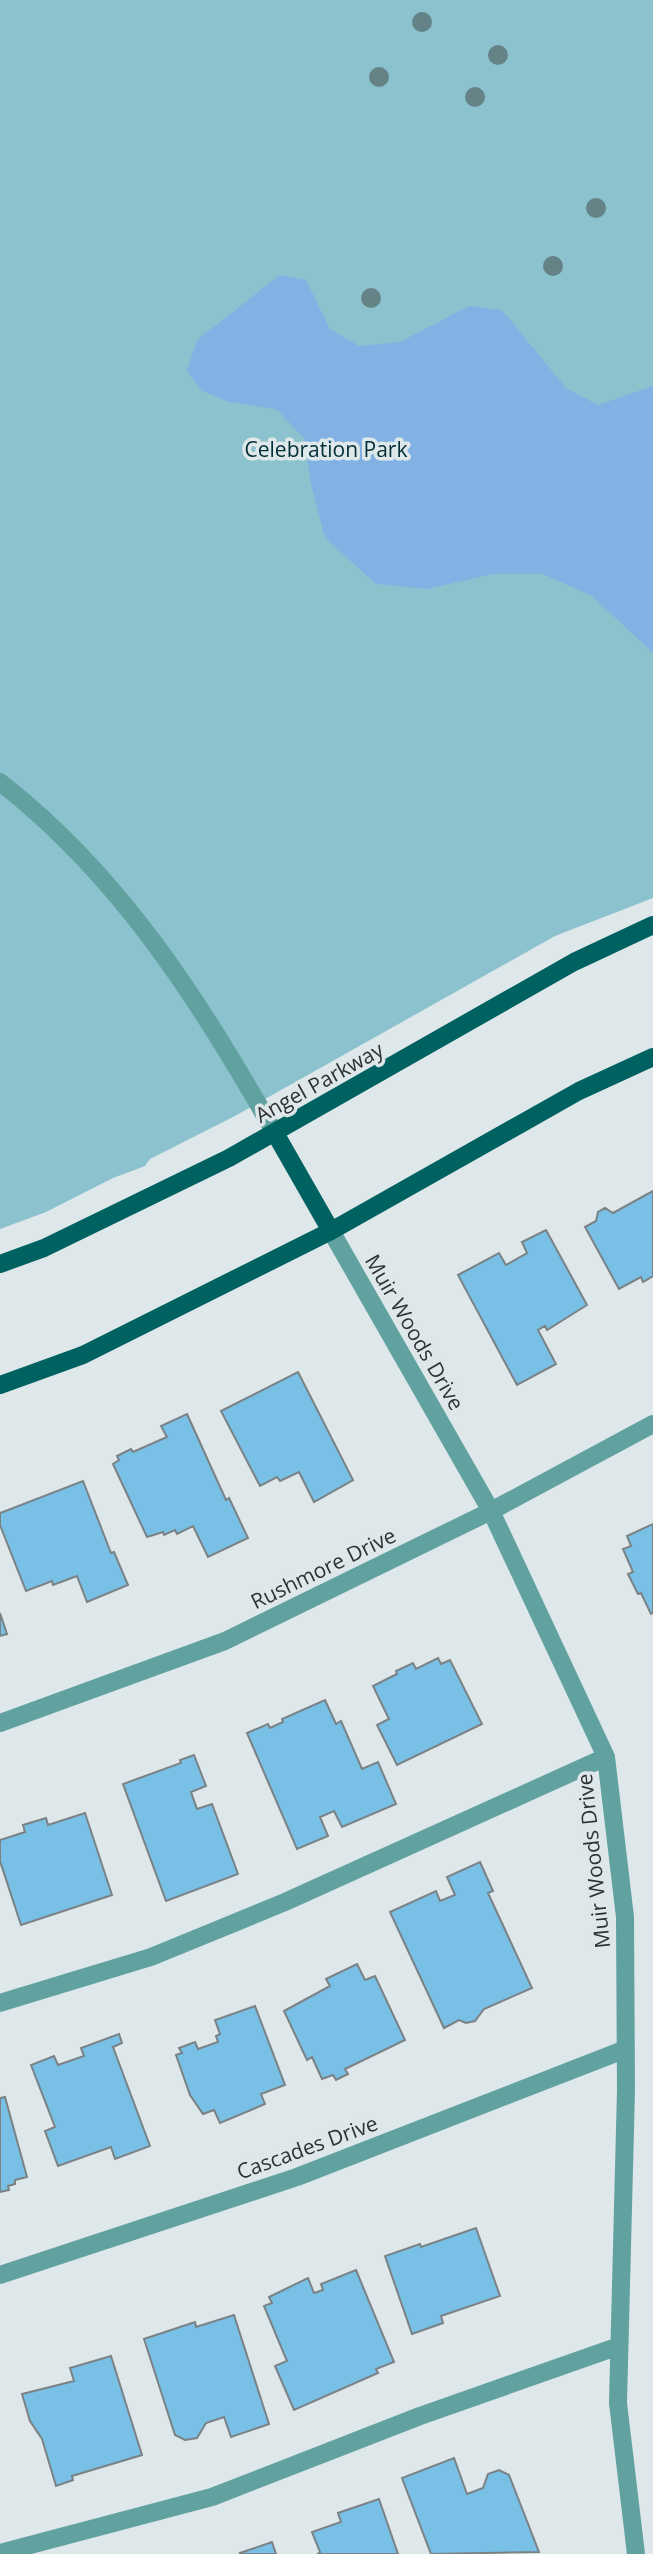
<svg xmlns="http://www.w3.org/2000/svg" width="653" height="2554" font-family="'Open Sans',sans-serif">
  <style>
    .green { fill: #8cc2ce }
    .water { fill: #82b2e4 }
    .building { fill: #78c0e5; stroke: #7b8286; stroke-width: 2 }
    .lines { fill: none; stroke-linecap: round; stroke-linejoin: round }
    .minor { stroke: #61a2a1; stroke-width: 18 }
    .major { stroke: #006161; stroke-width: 18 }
    .tree { fill: #658287 }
    .labels { text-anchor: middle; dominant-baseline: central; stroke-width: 7; stroke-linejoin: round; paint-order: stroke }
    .park-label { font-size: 21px; fill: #022f37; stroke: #dee7e9 }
    .street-label { font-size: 21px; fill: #2e3233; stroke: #dee7e9 }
  </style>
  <rect width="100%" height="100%" fill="#dee7e9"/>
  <path class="green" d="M0 0H653V898L555 936 235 1116 150 1159 145 1166 113 1178 46 1212 0 1229Z"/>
  <path class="water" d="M280 275 306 280 330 329 359 346 400 342 469 306 502 310 566 388 598 405 653 386V653L592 596 543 574H492L428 589 376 584 325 538 311 484 304 438 276 409 229 402 202 391 187 371 197 340Z"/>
  <path class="building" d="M653 1191V1276L643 1282 641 1277 619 1289 585 1227 596 1221 598 1212 605 1208 613 1213Z
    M546 1230 587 1305 547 1330 545 1326 538 1330 556 1364 517 1385 458 1275 499 1253 506 1265 527 1253 522 1242Z
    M298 1372 353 1480 314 1502 299 1472 280 1481 277 1477 260 1486 221 1411Z
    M187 1414 226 1500 229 1498 248 1538 208 1557 193 1526 177 1534 175 1530 164 1535 163 1532 147 1537 113 1464 119 1460 117 1456 131 1449 133 1452 167 1437 161 1426Z
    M83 1481 111 1553 114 1552 128 1585 87 1602 77 1576 53 1585 52 1581 26 1591 0 1525V1513Z
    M653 1524V1613L651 1614 641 1593 638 1594 628 1574 633 1572 623 1549 631 1546 627 1536Z
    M0 1613 7 1634 0 1636Z
    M438 1658 441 1664 450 1660 482 1724 397 1765 377 1725 389 1719 373 1686 397 1674 396 1671 413 1663 416 1669Z
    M325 1700 336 1724 341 1721 362 1769 378 1762 396 1804 342 1827 334 1811 320 1817 328 1836 297 1849 247 1733 268 1724 270 1728 283 1722 282 1719Z
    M194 1755 206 1786 191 1792 197 1809 212 1804 238 1874 166 1901 123 1784 181 1763 180 1760Z
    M85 1813 112 1895 21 1925 0 1861V1840L25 1832 23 1825 46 1818 48 1825Z
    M480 1862 493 1891 488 1893 532 1988 484 2009 475 2021 466 2023 459 2020 444 2028 390 1912 436 1891 440 1901 455 1895 447 1877Z
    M357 1964 365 1980 375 1976 405 2040 345 2069 348 2074 336 2080 333 2075 322 2079 312 2057 307 2060 284 2011 330 1986 326 1979Z
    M255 2006 285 2085 261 2094 265 2104 220 2123 214 2110 203 2114 190 2095 176 2055 182 2053 179 2048 195 2042 198 2049 218 2042 216 2036 220 2034 215 2020Z
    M119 2034 122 2043 113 2047 150 2146 115 2159 111 2147 58 2166 45 2131 55 2127 31 2065 54 2056 58 2065 84 2056 81 2048Z
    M5 2097 27 2177 15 2180V2184L8 2186 9 2190 0 2192V2098Z
    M476 2228 500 2296 441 2316 443 2323 412 2334 385 2256 420 2244 421 2247Z
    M356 2270 394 2362 376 2369 378 2373 294 2410 275 2366 287 2361 264 2306 272 2303 269 2297 308 2278 314 2293 323 2290 321 2284Z
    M234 2315 269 2424 231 2437 224 2417 206 2423 197 2438 185 2440 175 2435 144 2339 195 2322 196 2327Z
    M111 2356 142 2455 72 2476 73 2480 56 2486 42 2439 30 2421 22 2394 74 2381 70 2368Z
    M454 2458 467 2494 483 2488 488 2474 499 2470 509 2475 539 2552 431 2554 402 2478Z
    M379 2499 398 2554H318L320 2552 312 2532 341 2522 338 2513Z
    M272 2542 276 2554H241L240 2553Z"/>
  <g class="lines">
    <path class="minor" d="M0 782C122 877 199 1001 275 1133
      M331 1231 491 1511 606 1757 625 1917 626 2090 618 2403 636 2554
      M0 1723 225 1641 491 1511 653 1424
      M0 2003 151 1957 285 1902 606 1757
      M0 2275 297 2177 626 2049
      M0 2553 212 2497 420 2416 619 2346"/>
    <path class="major" d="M275 1133 331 1231
      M0 1264 44 1248 229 1158 574 962 653 925
      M0 1385 83 1355 331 1231 579 1091 653 1057"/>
  </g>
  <g class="tree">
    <circle cx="422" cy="22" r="10"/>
    <circle cx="498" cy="55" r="10"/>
    <circle cx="379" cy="77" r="10"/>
    <circle cx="475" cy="97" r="10"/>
    <circle cx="596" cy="208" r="10"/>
    <circle cx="553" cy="266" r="10"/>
    <circle cx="371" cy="298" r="10"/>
  </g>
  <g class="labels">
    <g class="park-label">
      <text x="326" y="449">Celebration Park</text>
    </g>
    <g class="street-label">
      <text transform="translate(319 1082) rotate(-29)">Angel Parkway</text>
      <text transform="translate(415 1332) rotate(60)">Muir Woods Drive</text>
      <text transform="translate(323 1568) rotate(-26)">Rushmore Drive</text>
      <text transform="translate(593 1861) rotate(-96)">Muir Woods Drive</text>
      <text transform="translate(307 2147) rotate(-20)">Cascades Drive</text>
    </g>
  </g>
</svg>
